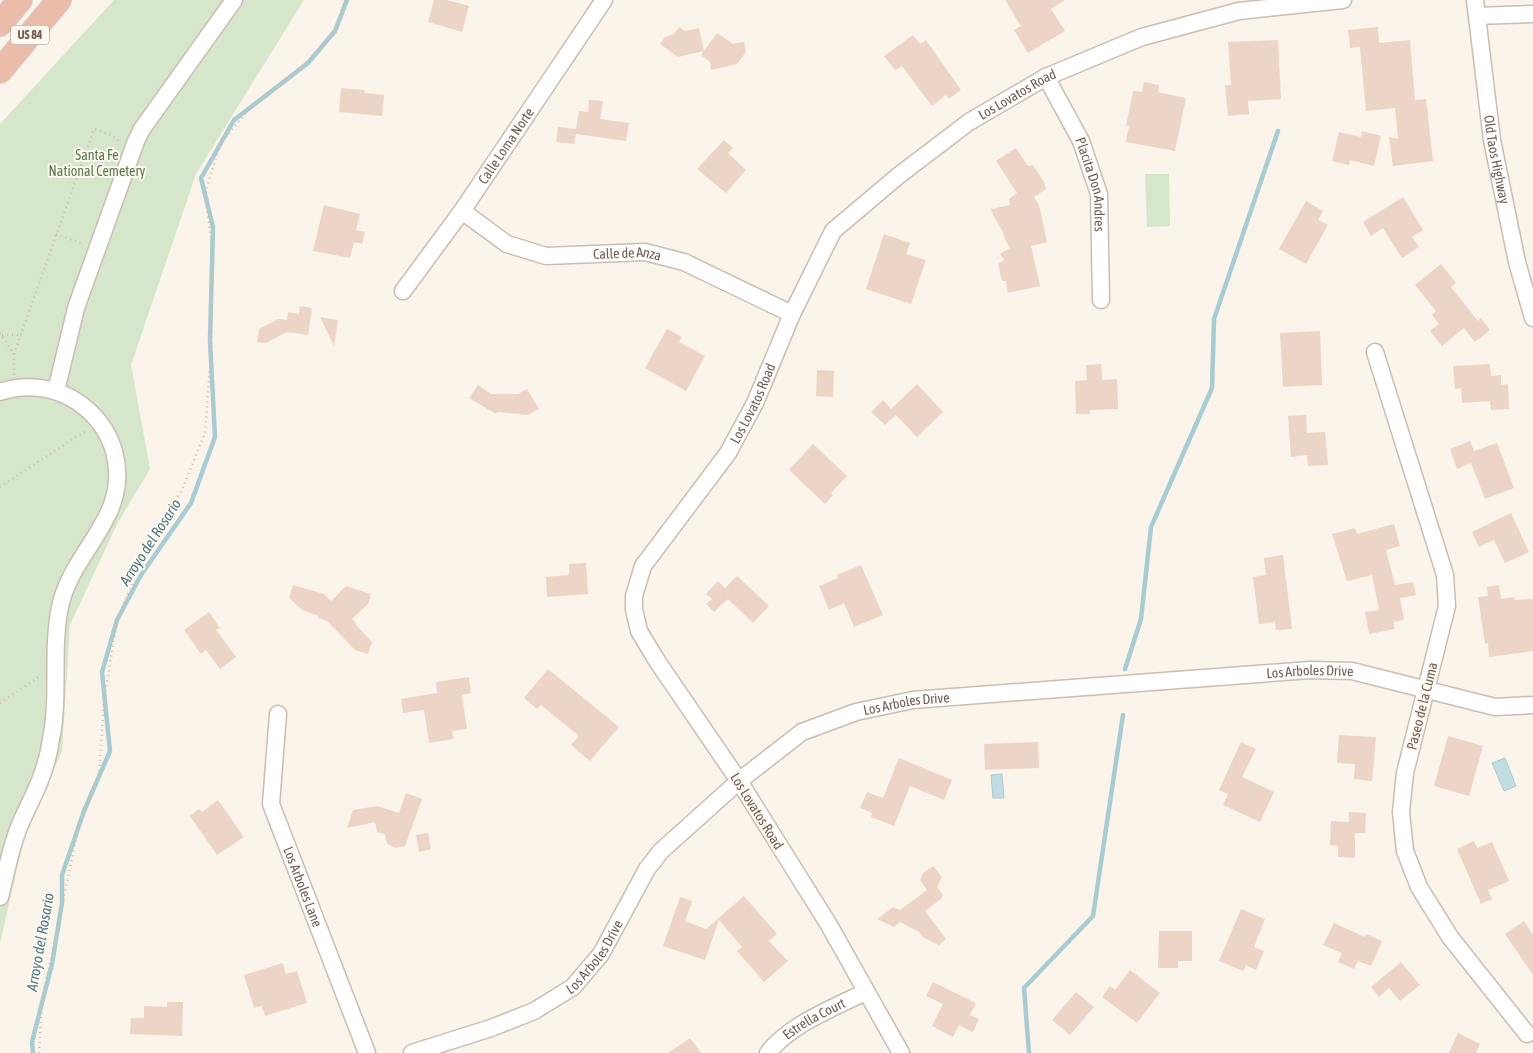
<svg xmlns="http://www.w3.org/2000/svg" width="1533" height="1053" font-family="'Asap Condensed',sans-serif">
  <style>
    .green { fill: #d6e6ca }
    .water { fill: #c1dde2; stroke: #a9cbd2 }
    .lines { fill: none; stroke-linecap: round; stroke-linejoin: round }
    .stream { stroke: #a9cbd2; stroke-width: 4.5 }
    .building { fill: #ecd5c6 }
    .minor-casing { stroke: #cbbdb2; stroke-width: 19 }
    .highway-casing { stroke: #d8d2ce; stroke-width: 26 }
    .path { stroke: #d1b9a9; stroke-width: 2.5; stroke-dasharray: 1 4; stroke-linecap: butt }
    .minor { stroke: #fff; stroke-width: 16 }
    .highway { stroke: #ecbcaa; stroke-width: 24 }
    .labels { text-anchor: middle; dominant-baseline: central; stroke-width: 4; stroke-linejoin: round; paint-order: stroke }
    .shield { fill: #fdf8f1; stroke: #9c8c81; stroke-width: 1 }
    .shield-label { font-size: 12px; font-weight: bold; fill: #725d51 }
    .street-label { font-size: 14px; fill: #725d51; stroke: #fdf8f1 }
    .park-label { font-size: 14px; fill: #5a7b4d; stroke: #fdf8f1 }
    .water-label { font-size: 15px; font-style: italic; fill: #4d7982; stroke: #fdf8f1 }
  </style>
  <rect width="100%" height="100%" fill="#faf4eb"/>
  <path class="green" d="M114 0H304L196 174 131 365 150 469 117 524 70 625 62 751 24 838 0 943V124Z
    M1145 174H1169L1170 226 1147 227Z"/>
  <path class="water" d="M1505 758 1516 786 1504 791 1492 763Z
    M1002 774 1004 798H993L991 775Z"/>
  <g class="lines">
    <path class="stream" d="M1125 669 1141 619 1151 527 1212 388 1214 319 1278 131
      M33 1053 32 1042 52 964 62 903V875L84 811 110 751 102 672 117 620 141 575 191 503 215 437 210 341 213 227 201 178 234 120 308 63 335 31 347 0
      M1029 1053 1024 988 1093 916 1123 715"/>
  </g>
  <path class="building" d="M434 0H447L469 6 462 32 428 22Z
    M1005 0H1065L1051 9 1065 31 1028 53 1014 30 1021 26Z
    M679 27 685 31 699 28 704 51 678 57 660 44 665 37 674 34Z
    M1378 27 1379 43 1410 40 1415 100 1426 99 1433 161 1393 166 1389 137 1398 139 1395 108 1366 111 1360 47 1350 48 1348 30Z
    M717 33 733 44 744 42 746 52 737 64 711 70 710 62 701 55Z
    M913 35 920 44 926 40 961 90 949 99 946 95 932 106 902 66 895 70 884 56Z
    M1278 40 1281 99 1248 101 1249 114 1228 116 1225 85H1231L1228 42Z
    M1144 82 1159 85 1158 92 1186 98 1175 151 1126 142 1129 126H1126L1133 91 1142 92Z
    M341 88 365 90 364 93 384 95 382 116 339 112Z
    M589 100 603 101 600 119 629 123 626 141 576 134 574 144 556 142 558 127 576 129 579 111 588 112Z
    M1362 131 1381 136 1374 166 1350 160 1349 165 1332 161 1339 132 1361 137Z
    M724 140 733 148 728 153 746 170 726 193 697 169Z
    M1016 148 1028 166 1033 165 1044 182 1046 189 1034 197 1039 205 1047 242 1031 246 1040 286 1008 293 1006 281H1002L998 264 1004 260 1000 254 1010 248 1005 240 1003 232 993 215 991 209 1010 205 1009 199 1017 193 996 161Z
    M1403 197 1423 230 1412 237 1419 247 1402 258 1383 228 1371 236 1363 222Z
    M1306 201 1323 211 1318 220 1328 225 1306 264 1279 249Z
    M324 205 360 214 356 230 365 232 362 244 354 242 350 258 313 251Z
    M884 234 910 243 906 254 926 260 911 304 866 289Z
    M1441 264 1456 283 1451 287 1478 321 1481 318 1490 330 1475 342 1464 328 1442 346 1430 331 1439 324 1432 315 1436 311 1415 285Z
    M300 306 312 308 308 335 287 332 266 343 257 342 259 329 278 319 287 320 288 312 299 314Z
    M320 317 338 320 334 346Z
    M667 329 682 337 679 342 705 356 686 391 645 368Z
    M1320 331 1322 385 1283 387 1280 333Z
    M1101 364 1102 380 1117 379 1118 409 1090 410V414H1076L1075 381 1087 380 1086 365Z
    M1490 364 1491 376 1501 375V385L1508 384 1509 409 1491 410 1490 401 1462 403 1461 388 1455 389 1453 366Z
    M817 370 834 371 833 397 816 396Z
    M917 384 943 412 917 437 896 415 885 425 871 412 883 400 891 409Z
    M478 385 491 394H518L527 389 539 409 528 415 497 412 496 414 469 398Z
    M1306 415 1307 433 1325 432 1328 465 1308 466 1307 455 1291 457 1288 416Z
    M1470 441 1474 451 1497 443 1514 488 1485 499 1471 463 1457 469 1450 449Z
    M813 444 847 476 831 493 833 495 825 504 789 470Z
    M1511 513 1529 552 1505 563 1494 540 1479 547 1472 532Z
    M1394 524 1400 546 1386 550 1395 585 1413 582 1416 595 1400 598 1404 620 1393 622 1395 629 1369 634 1365 612 1379 610 1372 575 1347 581 1332 534 1355 528 1357 534Z
    M1283 555 1292 629 1276 630 1275 622 1259 624 1253 577 1266 575 1264 558Z
    M586 563 588 594 547 597 546 577 569 575V564Z
    M861 565 883 615 854 627 844 603 829 610 819 586 838 578 837 575Z
    M737 576 769 606 753 623 728 599 714 612 706 604 712 599 706 594 718 581 725 588Z
    M293 585 324 594 331 601 346 586 371 594 368 604 352 619 356 623V625L372 642 368 654 355 650 327 621 318 618 319 616 302 610 289 598Z
    M1499 585 1501 599 1514 597 1515 600 1533 599V651L1489 657 1488 643 1485 644 1478 597 1488 596 1487 587Z
    M209 612 220 628 216 630 236 657 220 669 206 650 201 654 184 630Z
    M548 669 619 727 590 761 571 745 579 736 541 705 537 709 524 698Z
    M469 677 471 693 462 695 467 729 452 731 454 739 429 743 424 710 403 713 401 699 437 693 436 682Z
    M1339 735 1376 737 1372 781 1354 779 1355 764 1337 763Z
    M1448 736 1483 746 1469 796 1434 786Z
    M1038 742 1039 768 985 770 984 744Z
    M1241 742 1256 749 1242 777 1274 792 1260 822 1223 805 1228 794 1219 790Z
    M899 758 952 780 944 800 910 786 894 826 871 817 872 813 860 808 867 792 883 798Z
    M406 793 422 799 405 846 396 848 387 844 385 834 377 832 375 822 347 828 353 810 377 806 399 813Z
    M218 800 244 837 217 855 190 816 199 809 202 812Z
    M1349 812 1366 813 1365 833H1355V858L1338 857V846L1330 845 1331 821 1349 822Z
    M428 833 431 849 419 852 416 835Z
    M1474 841 1477 848 1492 842 1509 881 1488 890 1492 899 1481 904 1457 849Z
    M933 866 942 877 937 887 943 895 941 899 925 911 946 939 939 945 924 938 919 932 900 922 894 927 877 919 893 907 900 910 927 890 920 880 923 873Z
    M744 896 777 934 769 941 788 961 764 982 737 951 742 947 719 920 705 960 663 946 680 897 692 901 685 921 706 929Z
    M1241 909 1265 919 1254 947 1264 951 1256 970 1246 965 1243 971 1219 961Z
    M1524 921 1533 935V975L1505 934Z
    M1334 923 1365 937 1366 934 1382 941 1371 966 1358 961 1354 969 1338 962 1342 953 1323 945Z
    M1159 931H1192V961H1178V968H1158Z
    M1401 962 1420 985 1400 1001 1389 988 1379 997 1371 987Z
    M283 963 286 974 297 971 307 1003 265 1016 262 1006 254 1008 244 975Z
    M1130 970 1160 993 1137 1023 1102 997 1110 986 1115 990Z
    M933 982 976 1003 970 1015 979 1019 973 1032 959 1025 953 1037 932 1026 943 1004 926 996Z
    M1076 992 1094 1007 1070 1035 1052 1020Z
    M167 1002H183L182 1036 130 1034 131 1018H144V1006L167 1007Z
    M1458 1033 1480 1044 1476 1053H1449Z
    M690 1038 701 1053H668Z"/>
  <g class="lines">
    <g class="minor-casing">
      <g id="minor">
        <path id="s1" d="M1475 0 1492 140 1517 262 1533 318"/>
        <path d="M1477 16 1533 14"/>
        <path id="s2" d="M1046 77 1081 141 1099 194 1101 300"/>
        <path id="s3" d="M462 211 507 244 546 256 645 252 684 262 792 314"/>
        <path id="s4" d="M403 291 462 211 604 0"/>
        <path d="M1375 352 1445 575 1447 606 1405 773 1401 812 1405 851 1419 887 1450 937 1527 1034"/>
        <path d="M56 391 76 308 136 141 142 129 234 0"/>
        <path d="M0 392C27 383 56 387 79 403 96 415 108 431 114 451 132 517 72 549 60 607 51 651 60 695 51 739 49 754 45 768 39 783 33 798 25 812 19 827 10 850 6 873 0 897"/>
        <path id="s5" d="M278 714 271 804 367 1053"/>
        <path id="s6" d="M412 1053 491 1028 534 1011 573 987 601 954 647 869 661 851 739 781 802 732 856 712 913 700 1310 670 1352 671 1495 707 1533 705"/>
        <path id="s7" d="M768 1053C790 1024 834 1008 865 992"/>
        <path id="s8" d="M901 1053 829 925 739 781 657 661 639 631 634 609V596L643 566 728 453 755 403 792 314 833 231 898 176 969 122 1046 77 1142 37 1239 11 1343 0"/>
      </g>
    </g>
    <g class="highway-casing">
      <path id="highway" d="M0 24 20 0
        M0 71 59 0"/>
    </g>
    <path class="path" d="M56 234 83 244
      M0 333 14 354V375
      M2 335H20
      M14 354 94 129 111 135 120 142
      M0 487 74 438 87 431
      M0 703 40 676
      M39 1053 42 1001 79 825 99 775 104 701 117 620 152 537 182 490 205 433 211 353 212 244 205 194 220 144 249 109 284 82 320 50 335 31 345 0"/>
    <use href="#minor" class="minor"/>
    <use href="#highway" class="highway"/>
  </g>
  <g class="labels">
    <rect class="shield" x="11" y="25.5" width="38" height="19" rx="4"/>
    <g class="shield-label">
      <text x="30" y="35">US 84</text>
    </g>
    <g class="street-label">
      <text stroke="none"><textPath href="#s8" startOffset="1181">Los Lovatos Road</textPath></text>
      <text stroke="none"><textPath href="#s4" startOffset="178">Calle Loma Norte</textPath></text>
      <text stroke="none"><textPath href="#s1" startOffset="161">Old Taos Highway</textPath></text>
      <text stroke="none"><textPath href="#s2" startOffset="118">Placita Don Andres</textPath></text>
      <text stroke="none"><textPath href="#s3" startOffset="178">Calle de Anza</textPath></text>
      <text stroke="none"><textPath href="#s8" startOffset="761">Los Lovatos Road</textPath></text>
      <text stroke="none"><textPath href="#s6" startOffset="1036">Los Arboles Drive</textPath></text>
      <text stroke="none"><textPath href="#s6" startOffset="631">Los Arboles Drive</textPath></text>
      <text transform="translate(1422 706) rotate(-76)">Paseo de la Cuma</text>
      <text transform="translate(757 811) rotate(58)">Los Lovatos Road</text>
      <text stroke="none"><textPath href="#s5" startOffset="179">Los Arboles Lane</textPath></text>
      <text stroke="none"><textPath href="#s6" startOffset="212">Los Arboles Drive</textPath></text>
      <text stroke="none"><textPath href="#s7" startOffset="58">Estrella Court</textPath></text>
    </g>
    <g class="park-label">
      <text x="97" y="155">Santa Fe<tspan x="97" dy="16">National Cemetery</tspan></text>
    </g>
    <g class="water-label">
      <text transform="translate(150 542) rotate(-57)">Arroyo del Rosario</text>
      <text transform="translate(40 942) rotate(-80)">Arroyo del Rosario</text>
    </g>
  </g>
</svg>
